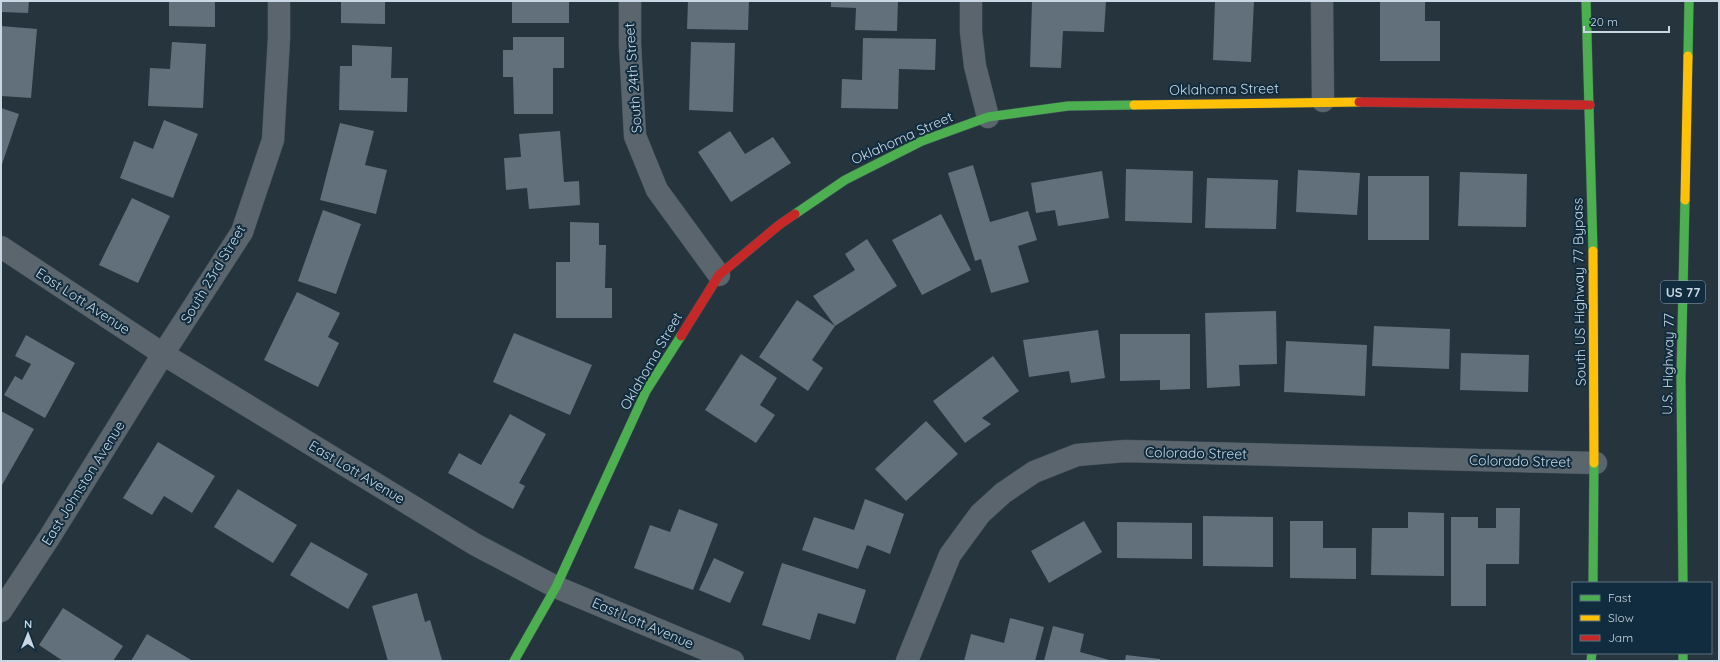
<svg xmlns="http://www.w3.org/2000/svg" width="1720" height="662" font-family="Quicksand,sans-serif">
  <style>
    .building { fill: #61707a }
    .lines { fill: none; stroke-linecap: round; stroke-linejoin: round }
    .street-casing { stroke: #445059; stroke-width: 23 }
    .fast-casing { stroke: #445059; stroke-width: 10 }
    .slow-casing { stroke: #445059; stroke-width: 10 }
    .jam-casing { stroke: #445059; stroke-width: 10 }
    .street { stroke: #5b656d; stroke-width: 22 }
    .fast { stroke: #4caf50; stroke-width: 9 }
    .slow { stroke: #ffc107; stroke-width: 9 }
    .jam { stroke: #c62828; stroke-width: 9 }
    .labels { text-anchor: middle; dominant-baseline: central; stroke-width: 4; stroke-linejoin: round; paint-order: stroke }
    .shield { fill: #112c3e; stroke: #91a4b2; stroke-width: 1 }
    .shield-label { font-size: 13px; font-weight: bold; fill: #c8d7e3 }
    .street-label { font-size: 14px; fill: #c8d7e3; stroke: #112c3e }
  </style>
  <rect width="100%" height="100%" fill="#26343e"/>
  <path class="building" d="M1 1H29L28 13 1 12Z
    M169 1H215V27L169 26Z
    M341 1H385V24L341 23Z
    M512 1H569V23H512Z
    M688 1H749L748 30 687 29Z
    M831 1H898L897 31 855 30 856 8 831 7Z
    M1032 1H1106L1104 32 1063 31 1061 68 1030 67Z
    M1215 1H1254L1251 62 1213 60Z
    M1380 1H1425V21H1440V61H1380Z
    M1 26 37 29 31 98 1 96Z
    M513 37H564V68H553V114H514L513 77H503V50H513Z
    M863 38 936 39 935 70 899 69 898 109 841 108 842 79 862 80Z
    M172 42 206 44 203 108 148 106 150 68 170 69Z
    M691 42 735 43 733 112 689 110Z
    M352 45 392 47 391 78H408L407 112 339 110 340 66H352Z
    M1 108 19 114 1 167Z
    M164 120 198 134 173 198 120 178 134 141 153 149Z
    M340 123 374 131 365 165 387 170 376 214 320 200Z
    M560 131 564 182 579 181 580 205 529 209 527 188 506 190 504 158 521 157 519 134Z
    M730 131 745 154 773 137 791 163 731 202 698 152Z
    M973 165 990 222 1028 211 1037 240 1018 246 1029 282 991 293 981 259 975 261 948 173Z
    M1126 169 1193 171 1192 223 1125 221Z
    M1298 170 1360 173 1357 215 1296 212Z
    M1102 171 1109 218 1058 226 1055 210 1036 213 1031 183Z
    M1460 172 1527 174 1526 227 1458 226Z
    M1368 176H1429V240H1368Z
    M1207 178 1278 180 1276 229 1205 228Z
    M132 198 170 216 138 283 99 265Z
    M323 210 361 224 336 294 298 281Z
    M941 214 971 270 922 295 892 240Z
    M570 222 599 223V245H606L605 288H612V318H556V262H570Z
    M867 239 897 286 835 326 813 296 855 270 845 254Z
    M297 292 340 313 328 337 339 343 318 387 264 360Z
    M797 300 835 326 812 360 823 368 808 391 759 357Z
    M1276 311 1277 364 1239 365 1240 386 1207 388 1205 313Z
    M1374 326 1450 329 1449 369 1372 366Z
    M1098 330 1105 378 1071 383 1069 371 1029 377 1023 340Z
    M514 333 592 365 570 415 493 382Z
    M1120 334H1190V389L1160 390V380L1120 381Z
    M26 335 75 363 45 418 4 395 15 376 22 380 31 364 15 356Z
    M1286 341 1367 345 1365 396 1284 392Z
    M1461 353 1529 355 1528 392 1460 390Z
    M741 354 777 378 760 405 775 415 756 443 705 410Z
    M993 356 1019 391 982 418 991 424 965 443 933 401Z
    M1 411 34 429 1 487Z
    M510 414 546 434 519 483 525 486 513 509 448 473 459 453 481 465Z
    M926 421 958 454 906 501 875 469Z
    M158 442 215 476 192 513 164 496 152 515 123 498Z
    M238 489 297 525 273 563 214 527Z
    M865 499 904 514 890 554 867 545 858 569 802 550 814 517 854 530Z
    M1496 508H1520L1519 564H1486V606H1451V517H1478V528H1496Z
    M679 509 718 524 693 590 634 568 650 525 670 532Z
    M1408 512 1444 513V576L1371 575 1372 528H1408Z
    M1203 516 1273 517V567L1203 566Z
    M1084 521 1102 552 1049 583 1031 551Z
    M1290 521H1323V548H1356V579L1290 578Z
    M1117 522 1192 523V559L1117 558Z
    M311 542 368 574 348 609 290 575Z
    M714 558 744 572 730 603 699 590Z
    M782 563 866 590 855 624 818 613 810 640 762 625Z
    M417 593 425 622 430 620 442 660 388 661 372 606Z
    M63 608 123 646 113 661H63L39 645Z
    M1010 618 1044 627 1035 661H964L971 634 1004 643Z
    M1053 626 1084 634 1080 652 1113 661H1044Z
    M147 634 193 661H131Z
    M1126 655 1160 659V661H1125Z"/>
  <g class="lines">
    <g class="street-casing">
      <path id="street" d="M630 1V44L635 136 657 190 719 275
        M971 1V32L975 66 988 117
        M1322 1 1323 101
        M1 247 163 354 476 545 556 587 733 661
        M1 611 49 538 163 354 242 232 273 140 279 38V1
        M907 661 950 555 980 514 1003 493 1034 472 1077 455 1125 451 1596 463"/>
    </g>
    <g class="fast-casing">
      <path id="fast" d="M1586 1 1593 251
        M1688 56 1689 1
        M795 214 845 180 922 141 988 117 1068 106 1134 105
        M1593 583 1594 463
        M1683 583 1681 377 1685 200
        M1683 653V661
        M514 661 556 587 646 391 681 336
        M1591 661 1592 653"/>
    </g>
    <g class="slow-casing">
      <path id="slow" d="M1134 105 1359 102
        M1685 200 1688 56
        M1593 251 1594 463"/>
    </g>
    <g class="jam-casing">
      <path id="jam" d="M1359 102 1590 105
        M681 336 719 275 779 225 795 214"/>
    </g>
    <use href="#street" class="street"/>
    <use href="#fast" class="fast"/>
    <use href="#slow" class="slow"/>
    <use href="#jam" class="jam"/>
  </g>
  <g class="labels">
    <rect class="shield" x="1661" y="281" width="44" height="22" rx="3"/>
    <g class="shield-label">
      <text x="1683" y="292">US 77</text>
    </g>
    <g class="street-label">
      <text transform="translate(633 78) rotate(-94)">South 24th Street</text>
      <text transform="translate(1224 89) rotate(-1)">Oklahoma Street</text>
      <text transform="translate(902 138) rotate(-24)">Oklahoma Street</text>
      <text transform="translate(213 274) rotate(-59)">South 23rd Street</text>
      <text transform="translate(1579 292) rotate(-91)">South US Highway 77 Bypass</text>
      <text transform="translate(83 301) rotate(33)">East Lott Avenue</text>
      <text transform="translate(651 361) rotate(-60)">Oklahoma Street</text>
      <text transform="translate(1668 364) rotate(-89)">U.S. Highway 77</text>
      <text transform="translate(1196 453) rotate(1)">Colorado Street</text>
      <text transform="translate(1520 461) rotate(1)">Colorado Street</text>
      <text transform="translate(357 472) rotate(31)">East Lott Avenue</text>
      <text transform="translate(83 483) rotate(-58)">East Johnston Avenue</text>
      <text transform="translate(643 623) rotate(23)">East Lott Avenue</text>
    </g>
  </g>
  <rect width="1720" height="662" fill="none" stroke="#c8d7e3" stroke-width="4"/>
  <rect x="1572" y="582" width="140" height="72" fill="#112c3e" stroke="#5a7080"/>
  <rect x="1580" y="595" width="20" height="6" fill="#4caf50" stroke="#5a7080"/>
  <text x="1608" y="602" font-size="12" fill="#c8d7e3">Fast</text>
  <rect x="1580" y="615" width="20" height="6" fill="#ffc107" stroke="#5a7080"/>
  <text x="1608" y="622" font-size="12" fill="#c8d7e3">Slow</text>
  <rect x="1580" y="635" width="20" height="6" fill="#c62828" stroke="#5a7080"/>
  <text x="1608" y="642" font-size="12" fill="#c8d7e3">Jam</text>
  <g transform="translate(28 634) rotate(1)" stroke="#112c3e" stroke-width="3" paint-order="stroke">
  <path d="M0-3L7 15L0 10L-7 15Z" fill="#c8d7e3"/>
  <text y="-6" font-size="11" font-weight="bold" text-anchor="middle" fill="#c8d7e3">N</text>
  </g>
  <path d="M1584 26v6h85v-6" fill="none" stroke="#c8d7e3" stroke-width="2"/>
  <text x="1590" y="26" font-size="12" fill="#c8d7e3" stroke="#112c3e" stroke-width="3" paint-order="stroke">20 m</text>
</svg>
